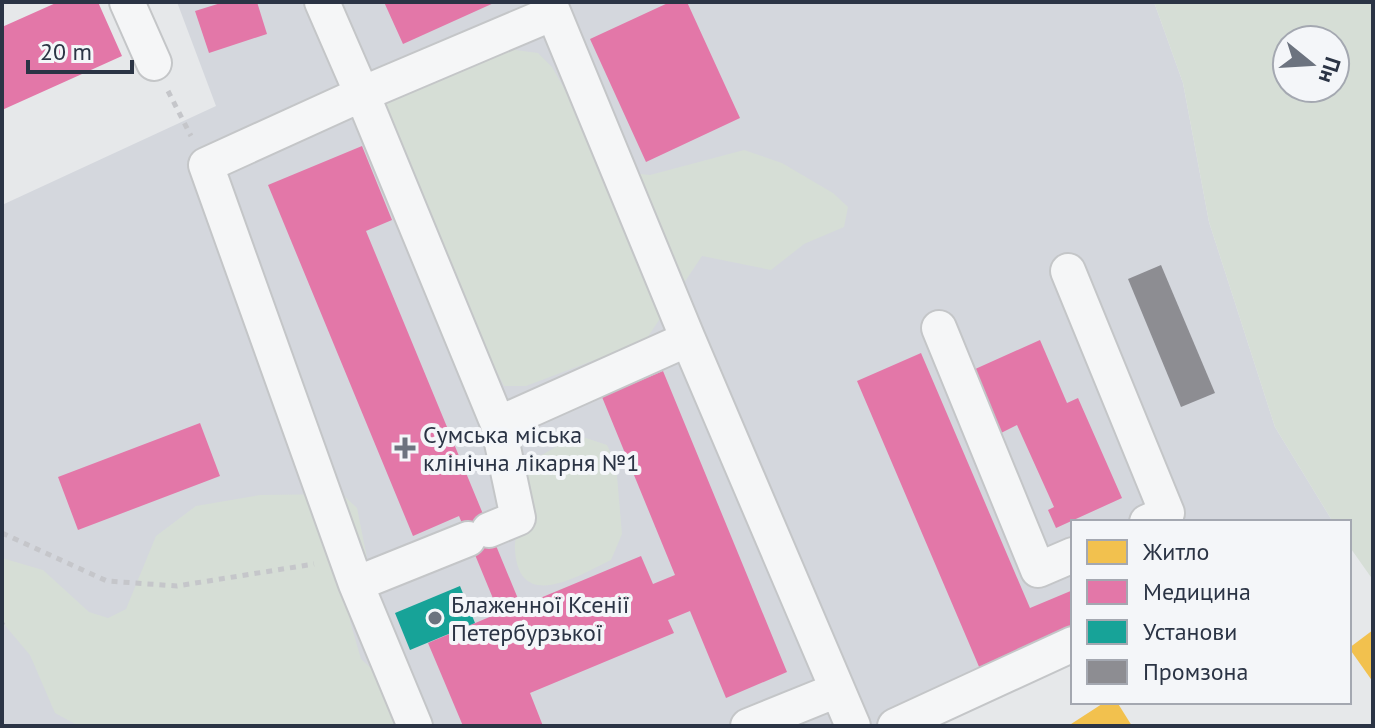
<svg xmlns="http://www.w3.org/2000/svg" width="1375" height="728" font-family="'PT Sans',sans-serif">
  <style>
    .built { fill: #d4d7dd }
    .green { fill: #d6ded6; fill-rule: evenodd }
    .homes { fill: #f2c14e }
    .health { fill: #e377a8 }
    .public { fill: #17a398 }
    .industry { fill: #8d8d92 }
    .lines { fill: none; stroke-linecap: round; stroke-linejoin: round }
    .minor-casing { stroke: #c4c6c8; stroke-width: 38 }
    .path { stroke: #c5c6ca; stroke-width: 5; stroke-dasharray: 6 6; stroke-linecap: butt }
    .minor { stroke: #f5f6f7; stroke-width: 34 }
    .poi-dot { fill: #6c737f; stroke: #f4f6f9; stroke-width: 3 }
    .labels { text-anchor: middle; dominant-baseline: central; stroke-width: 8; stroke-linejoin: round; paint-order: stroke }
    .poi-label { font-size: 24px; fill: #2b3445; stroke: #f4f6f9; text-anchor: start }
  </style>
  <rect width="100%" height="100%" fill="#e6e8ea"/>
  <path class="built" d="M177 2H1154L1183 83 1209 222 1275 427 1333 522H1073V651L911 726H2V205L216 106Z"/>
  <path class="green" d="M1154 2H1373V580L1349 546V522H1333L1275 427 1209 222 1183 83ZM1287 40H1335V88H1287Z
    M487 46 538 53 552 67 611 171 650 175 744 150 782 163 833 193 848 207 844 227 804 244 771 270 702 256 645 341 526 386H504L410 198 384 103 402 81Z
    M577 435 607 445 616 464 622 534 611 560C578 576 519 613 515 550 513 535 526 517 529 502 531 491 526 477 524 465Z
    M342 494 357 508 369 568 350 601V621L361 659 413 707 421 726H79L55 713 30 655 2 622V558L43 570 89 612 108 618 126 609 156 536 196 506 260 495Z"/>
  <path class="homes" d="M1373 630V682L1349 648Z
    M1105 702H1117L1132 726H1068Z"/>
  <path class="health" d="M58 2H98L122 56 2 110V27Z
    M224 2H257L267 34 209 53 195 11Z
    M384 2H496L403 44Z
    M670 2H687L740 118 646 162 590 39Z
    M362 146 392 220 366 231 521 606 641 556 653 584 675 575 602 397 663 371 787 672 726 698 690 611 668 620 674 633 530 693 543 726H463L428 643 499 613 459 516 413 536 268 185Z
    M1040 340 1067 403 1078 398 1122 498 1056 528 1048 510 1054 507 1017 425 1001 433 973 370Z
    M921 353 1030 608 1073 590V628L980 669 857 381Z
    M200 423 220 476 78 530 58 477Z"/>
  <path class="public" d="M460 586 475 623 410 650 395 613Z"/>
  <path class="industry" d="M1161 265 1215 393 1181 407 1128 279Z"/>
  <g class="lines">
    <g class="minor-casing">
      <path id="minor" d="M127 2 154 63
        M322 2 362 94 553 13
        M549 2 688 339
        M1068 271 1167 513 1147 522
        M939 328 1038 570 1073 555
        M489 530 518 518 498 424
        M356 584 468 539
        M415 726 356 584 206 165 362 94 498 424 688 339 853 726
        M748 726 837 690
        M895 726 1073 644"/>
    </g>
    <path class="path" d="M168 91 191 136
      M2 533 107 581 177 586 314 564
      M2 624 3 622"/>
    <use href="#minor" class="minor"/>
  </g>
  <g class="poi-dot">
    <path d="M401 436h8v8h8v8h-8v8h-8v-8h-8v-8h8z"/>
    <circle cx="435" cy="618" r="8"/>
  </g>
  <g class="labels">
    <g class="poi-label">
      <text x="423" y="434">Сумська міська<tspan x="423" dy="28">клінічна лікарня №1</tspan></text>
      <text x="451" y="604">Блаженної Ксенії<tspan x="451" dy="28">Петербурзької</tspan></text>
    </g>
  </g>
  <rect width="1375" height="728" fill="none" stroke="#2b3445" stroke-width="8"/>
  <rect x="1071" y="520" width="280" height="184" fill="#f4f6f9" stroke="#a4a8b1" stroke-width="2"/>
  <rect x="1087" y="540" width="40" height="24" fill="#f2c14e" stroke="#a4a8b1" stroke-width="2"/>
  <text x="1143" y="560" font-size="24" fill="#2b3445">Житло</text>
  <rect x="1087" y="580" width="40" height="24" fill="#e377a8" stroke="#a4a8b1" stroke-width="2"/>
  <text x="1143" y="600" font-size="24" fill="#2b3445">Медицина</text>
  <rect x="1087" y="620" width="40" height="24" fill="#17a398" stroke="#a4a8b1" stroke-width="2"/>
  <text x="1143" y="640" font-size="24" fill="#2b3445">Установи</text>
  <rect x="1087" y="660" width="40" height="24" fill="#8d8d92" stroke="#a4a8b1" stroke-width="2"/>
  <text x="1143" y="680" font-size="24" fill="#2b3445">Промзона</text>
  <g transform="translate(1311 64) rotate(108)"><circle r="38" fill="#f4f6f9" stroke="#a4a8b1" stroke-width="2"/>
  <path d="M0-6L14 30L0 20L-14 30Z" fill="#6c737f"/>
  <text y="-12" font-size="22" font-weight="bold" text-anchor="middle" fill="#2b3445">Пн</text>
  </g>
  <path d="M28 60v12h104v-12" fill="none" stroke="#2b3445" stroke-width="4"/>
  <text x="40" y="60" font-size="24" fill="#2b3445" stroke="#f4f6f9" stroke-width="6" paint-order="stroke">20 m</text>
</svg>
